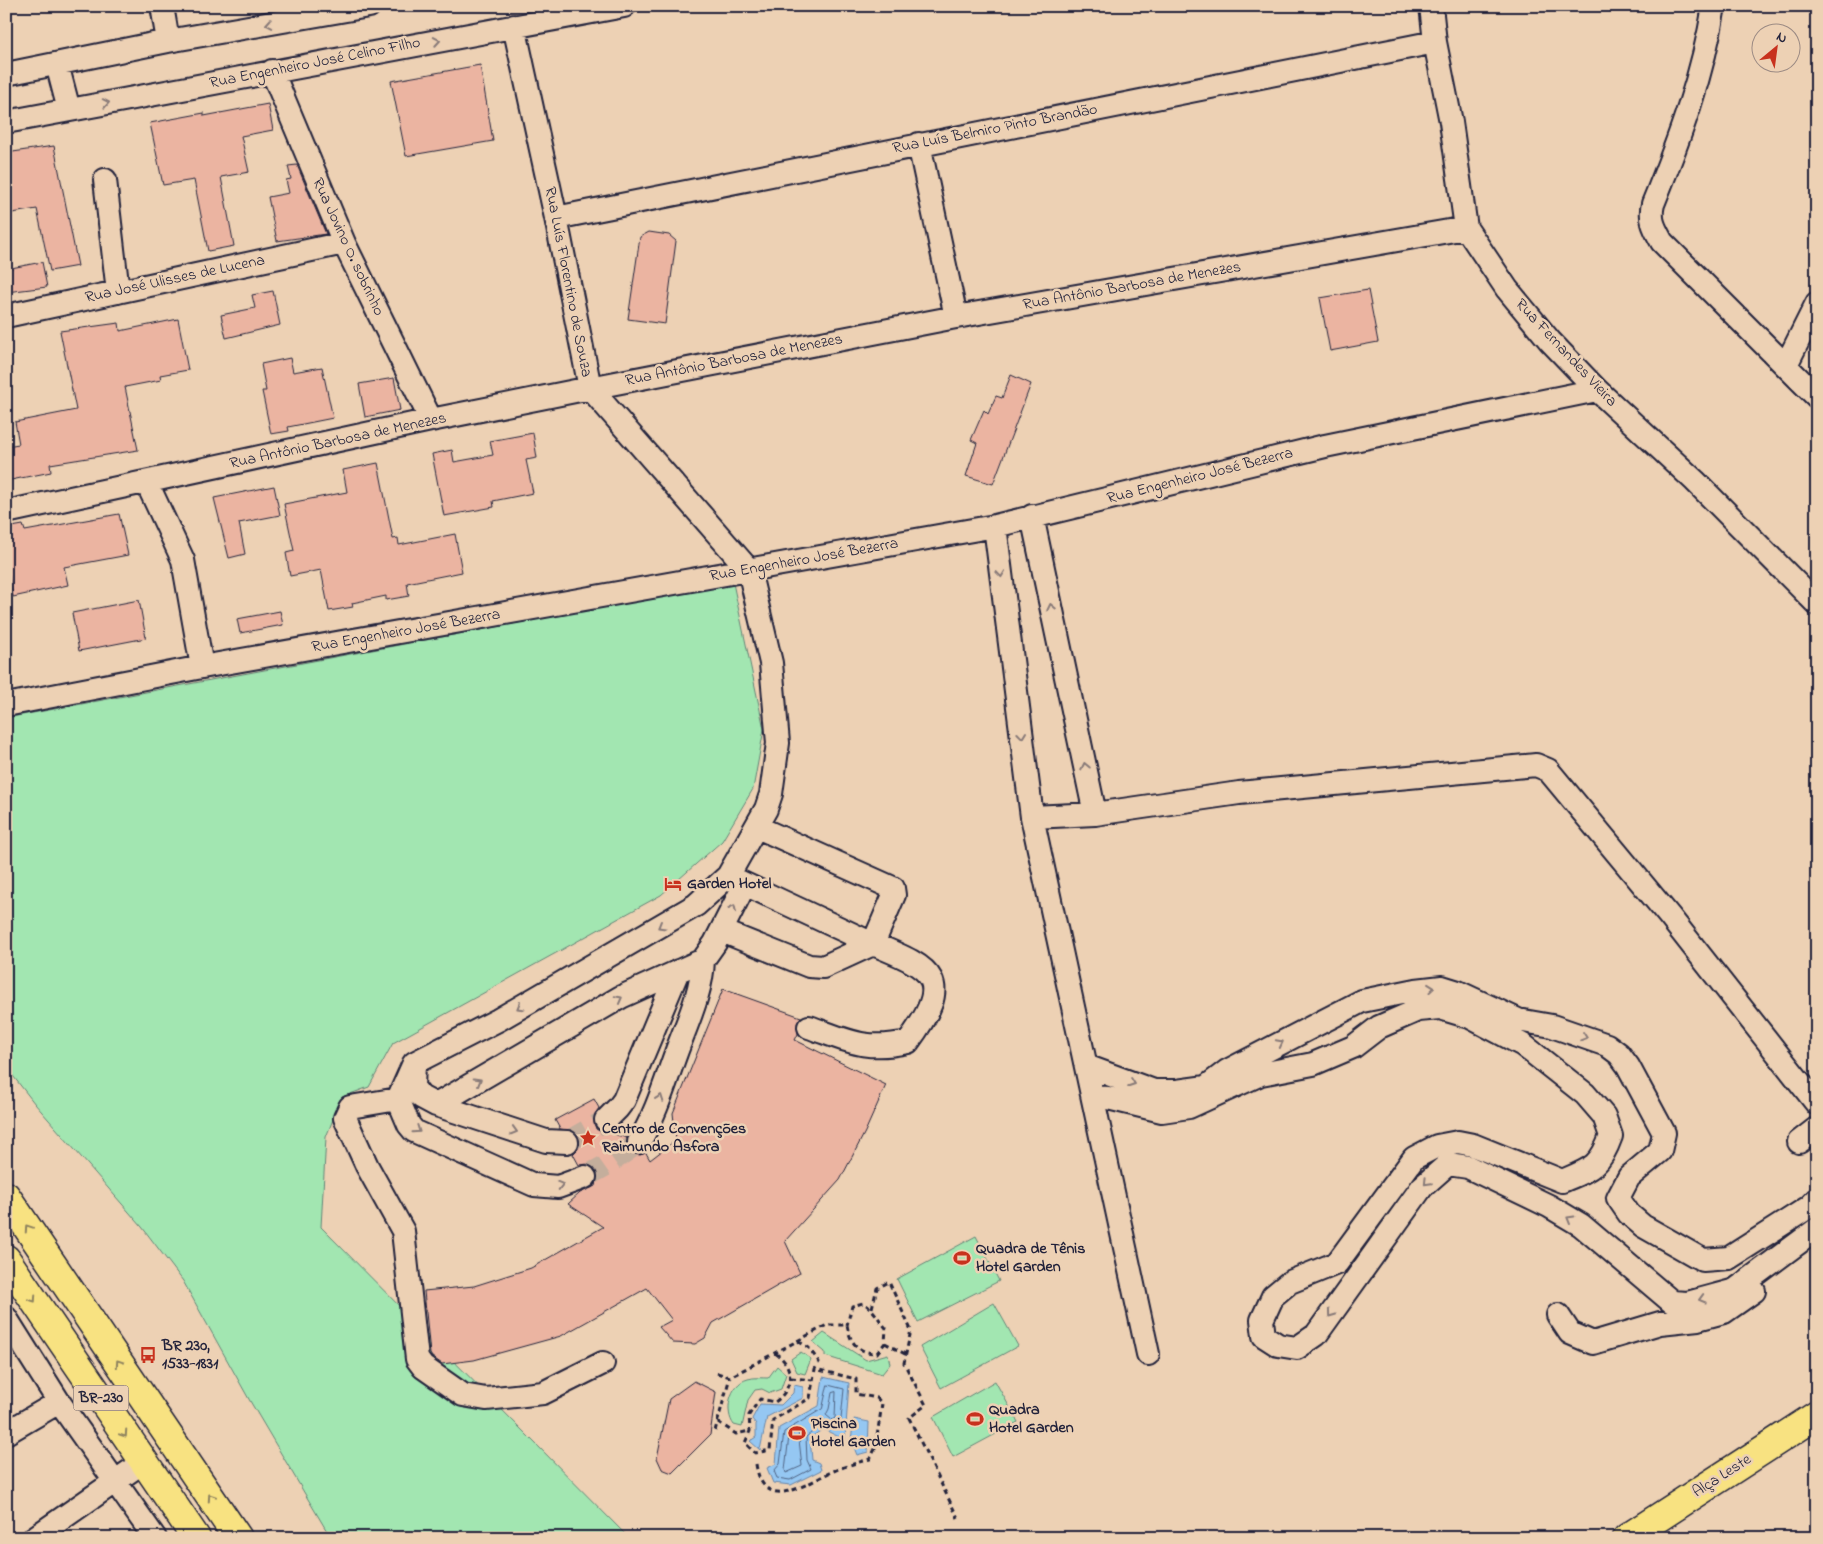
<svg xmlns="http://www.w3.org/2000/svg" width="1823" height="1544" font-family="'Indie Flower',sans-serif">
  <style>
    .green { fill: #a2e6b1; stroke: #628476 }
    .water { fill: #95c7f2; stroke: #6785a9 }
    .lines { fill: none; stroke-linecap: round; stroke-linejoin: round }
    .shore { stroke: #506484; stroke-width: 1 }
    .building { fill: #ebb4a1; stroke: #22223b }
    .minor-tunnel { stroke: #c4ae9c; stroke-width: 22; stroke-dasharray: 22 11; stroke-linecap: butt }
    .minor-casing { stroke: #22223b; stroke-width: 26 }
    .major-casing { stroke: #22223b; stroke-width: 31 }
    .highway-casing { stroke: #22223b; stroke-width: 31 }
    .path { stroke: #22223b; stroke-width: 3; stroke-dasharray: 5 4; stroke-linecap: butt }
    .minor { stroke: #edd1b4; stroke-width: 22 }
    .major { stroke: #f8e281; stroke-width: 28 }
    .highway { stroke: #f8e281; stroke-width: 28 }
    .oneway { stroke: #887a78 }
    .oneway2 { stroke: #8d825e }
    .labels { text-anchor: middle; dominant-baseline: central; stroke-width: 5; stroke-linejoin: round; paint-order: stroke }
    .shield { fill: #edd1b4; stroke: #5f565f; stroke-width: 1 }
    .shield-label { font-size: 15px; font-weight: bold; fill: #22223b }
    .street-label { font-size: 16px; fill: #22223b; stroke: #edd1b4 }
    .poi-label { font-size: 16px; font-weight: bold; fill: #22223b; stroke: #edd1b4; text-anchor: start }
  </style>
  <rect width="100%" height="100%" fill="#edd1b4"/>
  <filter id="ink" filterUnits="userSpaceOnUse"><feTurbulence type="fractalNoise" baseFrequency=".02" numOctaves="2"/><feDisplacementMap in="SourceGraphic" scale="10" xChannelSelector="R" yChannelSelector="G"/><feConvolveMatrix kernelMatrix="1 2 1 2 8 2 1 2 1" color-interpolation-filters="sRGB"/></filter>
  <g filter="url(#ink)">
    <path class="green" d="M733 583 764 729 753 789 722 841 661 895 393 1043 369 1087 342 1097 326 1137 321 1227 629 1538H331L250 1401 183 1281 142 1227 35 1104 6 1067V718Z
      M976 1236 999 1281 918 1322 897 1279Z
      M994 1303 1018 1346 941 1388 920 1347Z
      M824 1333 866 1360 888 1354 890 1364 882 1374 825 1356V1352L813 1342Z
      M801 1352 811 1359 805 1374 797 1372 791 1359Z
      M777 1366 786 1374 781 1389 770 1393 762 1389 755 1390 748 1400 742 1427 734 1425C724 1412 729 1384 748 1379 754 1377 762 1378 768 1378Z
      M995 1381 1018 1422 953 1457 933 1417Z"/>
    <path class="water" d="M823 1377 849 1383 845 1440 823 1429 810 1438 812 1460 819 1463 821 1470 791 1485 773 1483 767 1468 776 1464 779 1428 819 1406Z
      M794 1385 803 1387V1398L767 1417 760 1450 750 1441 756 1437V1424L752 1419 760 1404 781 1405 793 1393Z
      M854 1419 869 1422 868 1452 857 1455 851 1440Z"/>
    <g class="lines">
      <path class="shore" d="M828 1385 844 1389 840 1429 838 1430 822 1424 806 1437 807 1460 811 1469 790 1480 777 1478 774 1471 780 1464 784 1432 822 1409Z
        M836 1392 835 1418 832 1420 826 1415 829 1409 832 1393Z
        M798 1431 802 1466 786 1473 785 1470 789 1436Z"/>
    </g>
    <path class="building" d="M480 65 493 141 406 156 391 81Z
      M268 104 273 130 241 136 249 172 221 177 234 246 208 251 194 180 163 185 150 123 204 113V116Z
      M54 146 78 266 50 271 37 209 6 214V153Z
      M297 165 326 234 277 241 268 197 289 193 286 180 291 179 288 166Z
      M649 232 669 235 676 241 665 324 628 319 640 237Z
      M42 262 47 287 6 292V269Z
      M1368 290 1378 342 1330 351 1320 298Z
      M273 291 280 325 226 338 221 315 255 308 252 295Z
      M178 319 188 370 160 375 161 380 125 387 138 450 50 464 51 472 6 481V446L19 444 15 422 76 410 60 331 119 323 120 331Z
      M290 358 293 372 322 367 333 418 288 427 289 431 271 434 262 391H266L261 364Z
      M1011 375 1031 384 993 484 966 476 977 443 971 440 984 410 988 414 996 396 1002 398Z
      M394 378 400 410 365 417 359 384Z
      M533 433 537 458 526 460 533 493 493 501 494 507 444 516 432 454 452 450 454 462 493 455 490 441Z
      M378 463 393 539 398 538 399 545 455 534 462 572 407 583 409 596 386 600V596L352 603 353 607 329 611 321 570 290 576 286 553 294 551 284 504 347 492 343 470Z
      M274 486 280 515 239 523 245 554 229 558 214 498Z
      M119 514 128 555 64 567 68 585 13 597 6 561V528L23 525 25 531Z
      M139 600 146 638 79 651 72 613Z
      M280 611 283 625 240 633 237 619Z
      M723 989 801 1017 797 1023 798 1034 795 1040 886 1085 865 1132 840 1180 785 1241 800 1273 713 1323 705 1338 695 1344 673 1343 659 1327 672 1320 647 1288 561 1336 474 1360 442 1364 432 1357 430 1354 424 1291 474 1286 531 1268 603 1227 568 1204 580 1193 595 1186 597 1173 594 1167 588 1164 579 1165 573 1154 578 1149 579 1136 574 1131 560 1129 555 1120 594 1099 599 1108 593 1117 596 1129 603 1133 612 1131 614 1134 627 1138 628 1148 633 1154 640 1155 646 1153 650 1160 676 1140 673 1113Z
      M694 1381 716 1392 710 1435 672 1473 662 1469 657 1458 669 1399Z"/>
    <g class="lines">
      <path class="minor-tunnel" d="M567 1142 606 1120
        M585 1177 603 1167 639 1142"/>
      <g class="minor-casing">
        <path id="minor" d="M162 6 168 41
          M1431 6 1435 42 1451 122 1466 228 1507 289 1550 341 1597 390 1695 481 1817 604
          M1714 6C1703 75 1679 140 1653 204 1649 220 1655 229 1662 242L1817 397
          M514 26 556 218 590 388 749 570 771 663 778 743 771 794 766 809 728 876 696 905 498 1020 414 1063 398 1099 409 1125 414 1131 534 1185 558 1187 585 1177
          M57 64 69 110
          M272 71 344 243 431 420
          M6 74 168 41 369 6
          M6 122 624 6
          M919 144 956 317
          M105 180 118 292
          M556 218 1435 42
          M6 316 344 243
          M1786 365 1817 303
          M147 483 183 560 202 667
          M6 512 431 420 590 388 956 317 1466 228
          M1032 516 1095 814
          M995 526 1032 817
          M6 705 202 667 995 526 1325 446 1597 390
          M732 878 873 944 894 895 893 888 757 827
          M722 931 809 966 823 967 873 944C935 969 954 980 908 1042 865 1051 849 1041 809 1027
          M414 1064 413 1087 421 1097 436 1105 546 1141 567 1142
          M1086 1066 1154 1091H1177L1206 1087 1227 1071 1362 1001 1416 990 1442 987 1458 992 1518 1020 1552 1026 1607 1045 1619 1054 1628 1066 1664 1133 1660 1151 1629 1177 1618 1198 1629 1214 1643 1226 1703 1260 1729 1258 1809 1207 1817 1199
          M1093 1097 1108 1098 1162 1111 1189 1107 1261 1074 1313 1064 1353 1047 1379 1027 1418 1010 1440 1008 1470 1017 1523 1045 1585 1094 1604 1116 1611 1136C1600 1167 1591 1169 1562 1181L1473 1145 1458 1142 1437 1146 1414 1158 1337 1263 1290 1282 1273 1296 1262 1320 1264 1336 1278 1345 1297 1348 1316 1335 1422 1187 1448 1164 1468 1167 1549 1206 1581 1225 1672 1302 1687 1303 1735 1290 1817 1229
          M398 1099 350 1107 345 1118 367 1166 403 1231 417 1359 423 1367 463 1395 486 1399 543 1393 603 1363
          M436 1105 621 997 703 960 715 943 744 886
          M606 1120 618 1108 624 1100 678 971
          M639 1142C656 1114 665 1083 676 1053 687 1023 702 992 703 960
          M1799 1142 1817 1128
          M1558 1315 1570 1333 1593 1343 1660 1323 1698 1319 1724 1312 1754 1291
          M6 1318 59 1402 155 1538
          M1148 1354 1032 817 1095 814 1239 793 1536 765 1548 770 1670 917 1817 1104
          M6 1433 59 1402
          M34 1538 143 1462"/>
      </g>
      <g class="major-casing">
        <path id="major" d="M1627 1538 1817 1415"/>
      </g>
      <g class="highway-casing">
        <path id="highway" d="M6 1196 238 1538
          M6 1259 196 1538"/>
      </g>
      <path class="path" d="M872 1308 877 1288 889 1282 911 1330 904 1363 926 1405 909 1418 958 1518
        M885 1343 905 1354
        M775 1353C795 1366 794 1388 775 1402L760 1399 749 1415 750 1431 745 1443 755 1453 770 1450 773 1420 810 1398 815 1369 819 1362 809 1348 798 1341
        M717 1373 730 1377 827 1325H847C850 1343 858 1353 877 1353L885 1343 886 1328C878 1319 874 1309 863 1303L852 1306 847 1325
        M791 1378 813 1380
        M718 1422 736 1434 750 1431
        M715 1431 730 1377
        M756 1464C763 1513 803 1486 829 1473 842 1467 856 1463 870 1459L875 1449 882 1404 877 1398 856 1394V1379L815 1369"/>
      <use href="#minor" class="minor"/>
      <use href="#major" class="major"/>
      <use href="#highway" class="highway"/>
    </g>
    <defs><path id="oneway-chevron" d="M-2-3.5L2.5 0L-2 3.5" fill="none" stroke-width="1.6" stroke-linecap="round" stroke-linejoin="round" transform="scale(1.25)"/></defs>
    <g class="oneway">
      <use href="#oneway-chevron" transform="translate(269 24) rotate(170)"/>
      <use href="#oneway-chevron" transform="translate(437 41) rotate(-10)"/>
      <use href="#oneway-chevron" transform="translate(106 103) rotate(-11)"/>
      <use href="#oneway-chevron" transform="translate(1001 574) rotate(83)"/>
      <use href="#oneway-chevron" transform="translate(1051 607) rotate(-102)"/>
      <use href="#oneway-chevron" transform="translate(1022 735) rotate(83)"/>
      <use href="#oneway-chevron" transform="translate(1085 766) rotate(-102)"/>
      <use href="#oneway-chevron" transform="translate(733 908) rotate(-64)"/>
      <use href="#oneway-chevron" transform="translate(661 926) rotate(150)"/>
      <use href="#oneway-chevron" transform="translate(1431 988) rotate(-6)"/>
      <use href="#oneway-chevron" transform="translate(619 999) rotate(-28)"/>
      <use href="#oneway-chevron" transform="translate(520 1007) rotate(150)"/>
      <use href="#oneway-chevron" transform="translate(1584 1037) rotate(19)"/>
      <use href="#oneway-chevron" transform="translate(1280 1043) rotate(-27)"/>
      <use href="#oneway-chevron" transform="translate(478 1081) rotate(-30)"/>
      <use href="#oneway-chevron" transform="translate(1132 1083) rotate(20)"/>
      <use href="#oneway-chevron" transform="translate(660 1098) rotate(-70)"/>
      <use href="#oneway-chevron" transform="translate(417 1130) rotate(34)"/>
      <use href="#oneway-chevron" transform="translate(514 1131) rotate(17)"/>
      <use href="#oneway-chevron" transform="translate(1427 1182) rotate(134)"/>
      <use href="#oneway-chevron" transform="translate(560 1185) rotate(-15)"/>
      <use href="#oneway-chevron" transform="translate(1570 1219) rotate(-150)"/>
      <use href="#oneway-chevron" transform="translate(1702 1299) rotate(164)"/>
      <use href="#oneway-chevron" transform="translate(1331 1314) rotate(126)"/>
    </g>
    <g class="oneway2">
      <use href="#oneway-chevron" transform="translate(28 1228) rotate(-124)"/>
      <use href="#oneway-chevron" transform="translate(33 1299) rotate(56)"/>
      <use href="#oneway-chevron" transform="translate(119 1363) rotate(-124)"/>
      <use href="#oneway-chevron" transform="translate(124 1434) rotate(56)"/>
      <use href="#oneway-chevron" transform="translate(211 1497) rotate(-124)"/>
    </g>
  </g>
  <defs>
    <g id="hotel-bare" transform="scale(1.35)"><path d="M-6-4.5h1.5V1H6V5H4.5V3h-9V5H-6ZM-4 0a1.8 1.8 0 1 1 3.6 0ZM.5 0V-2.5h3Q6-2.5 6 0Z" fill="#c8321e" stroke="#edd1b4" stroke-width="2.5" paint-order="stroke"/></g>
    <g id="sight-bare" transform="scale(1.35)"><path d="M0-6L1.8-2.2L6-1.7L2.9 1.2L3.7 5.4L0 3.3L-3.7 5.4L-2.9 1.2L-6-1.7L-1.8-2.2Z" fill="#c8321e" stroke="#edd1b4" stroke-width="2.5" paint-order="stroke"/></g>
    <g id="stadium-bare" transform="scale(1.35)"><path d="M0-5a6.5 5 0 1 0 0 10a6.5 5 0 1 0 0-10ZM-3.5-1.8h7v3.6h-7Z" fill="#c8321e" stroke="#edd1b4" stroke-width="2.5" paint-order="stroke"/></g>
    <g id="bus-bare" transform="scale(1.35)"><path d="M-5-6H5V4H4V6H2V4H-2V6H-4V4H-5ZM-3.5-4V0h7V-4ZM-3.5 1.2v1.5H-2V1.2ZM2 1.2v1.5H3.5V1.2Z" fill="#c8321e" stroke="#edd1b4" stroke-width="2.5" paint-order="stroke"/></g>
  </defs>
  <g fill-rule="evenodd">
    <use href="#hotel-bare" x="673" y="884"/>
    <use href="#sight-bare" x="588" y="1138"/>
    <use href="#stadium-bare" x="962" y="1258"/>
    <use href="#bus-bare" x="148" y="1355"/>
    <use href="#stadium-bare" x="975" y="1419"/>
    <use href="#stadium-bare" x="797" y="1433"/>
  </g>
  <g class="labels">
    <rect class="shield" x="73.5" y="1385.5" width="55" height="25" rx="4"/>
    <g class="shield-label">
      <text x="101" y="1398">BR-230</text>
    </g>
    <g class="street-label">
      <text transform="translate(315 63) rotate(-11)">Rua Engenheiro José Celino Filho</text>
      <text transform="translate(995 129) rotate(-11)">Rua Luís Belmiro Pinto Brandão</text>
      <text transform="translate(348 247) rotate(65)">Rua Jovino O. sobrinho</text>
      <text transform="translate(175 279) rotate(-12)">Rua José Ulisses de Lucena</text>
      <text transform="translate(568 282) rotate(79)">Rua Luís Florentino de Souza</text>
      <text transform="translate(1132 286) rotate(-10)">Rua Antônio Barbosa de Menezes</text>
      <text transform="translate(1566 353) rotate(47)">Rua Fernandes Vieira</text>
      <text transform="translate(734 360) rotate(-11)">Rua Antônio Barbosa de Menezes</text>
      <text transform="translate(338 441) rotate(-12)">Rua Antônio Barbosa de Menezes</text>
      <text transform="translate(1200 476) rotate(-14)">Rua Engenheiro José Bezerra</text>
      <text transform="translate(804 560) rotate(-10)">Rua Engenheiro José Bezerra</text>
      <text transform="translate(406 631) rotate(-10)">Rua Engenheiro José Bezerra</text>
      <text transform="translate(1722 1476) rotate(-33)">Alça Leste</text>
    </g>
    <g class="poi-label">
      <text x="687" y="884">Garden Hotel</text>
      <text x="602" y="1129">Centro de Convenções<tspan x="602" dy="18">Raimundo Asfora</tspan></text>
      <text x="976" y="1249">Quadra de Tênis<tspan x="976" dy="18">Hotel Garden</tspan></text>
      <text x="162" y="1346">BR 230,<tspan x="162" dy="18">1533-1831</tspan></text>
      <text x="989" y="1410">Quadra<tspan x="989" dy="18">Hotel Garden</tspan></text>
      <text x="811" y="1424">Piscina<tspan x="811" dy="18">Hotel Garden</tspan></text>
    </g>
  </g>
  <rect width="1823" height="1544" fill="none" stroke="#edd1b4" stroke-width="25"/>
  <rect x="12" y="12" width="1798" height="1519" fill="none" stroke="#22223b" stroke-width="2" filter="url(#ink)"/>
  <g transform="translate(1776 48) rotate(29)"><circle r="24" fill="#edd1b4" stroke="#9c8b84"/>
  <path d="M0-4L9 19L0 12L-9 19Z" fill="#c8321e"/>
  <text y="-8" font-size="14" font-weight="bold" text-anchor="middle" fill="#22223b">N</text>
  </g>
</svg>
